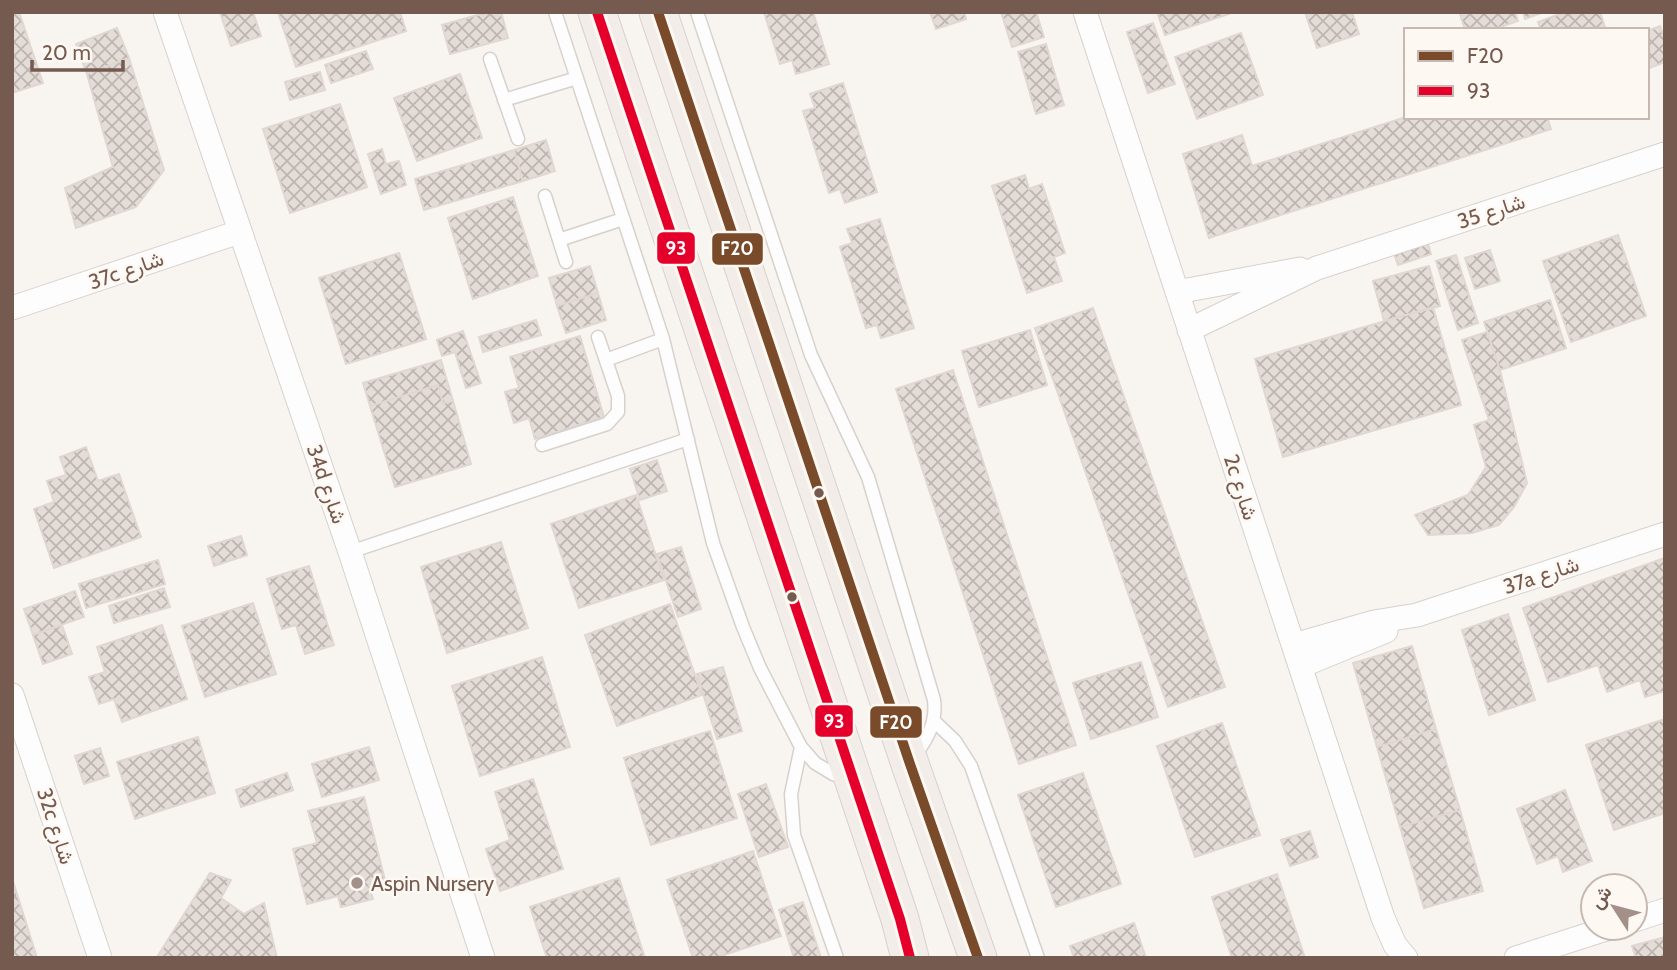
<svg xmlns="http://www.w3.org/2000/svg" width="1677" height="970" font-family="Cabin,Vazirmatn,sans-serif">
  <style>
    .building { fill: url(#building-cross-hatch); stroke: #e1d7d2; stroke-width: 2 }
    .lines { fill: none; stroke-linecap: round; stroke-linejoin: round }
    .lane-casing { stroke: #d7d1ce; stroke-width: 15 }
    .street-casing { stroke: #d7d1ce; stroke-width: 25 }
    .primary-casing { stroke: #d9d0cc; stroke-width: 39 }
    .lane { stroke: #fefdfd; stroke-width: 12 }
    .street { stroke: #fefdfd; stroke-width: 23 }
    .primary { stroke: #f2ede8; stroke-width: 37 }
    .bus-1-casing { stroke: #fef8f3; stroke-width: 16 }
    .bus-2-casing { stroke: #fef8f3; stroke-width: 16 }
    .bus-1 { stroke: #7a4b2a; stroke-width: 10 }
    .bus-2 { stroke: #e4002b; stroke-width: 10 }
    .bus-dot { fill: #755a50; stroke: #fef8f3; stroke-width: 2.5 }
    .poi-dot { fill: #a39088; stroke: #fef8f3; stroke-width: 2.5 }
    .labels { text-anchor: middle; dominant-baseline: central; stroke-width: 5; stroke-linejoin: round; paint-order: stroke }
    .street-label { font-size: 21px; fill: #755a50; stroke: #fef8f3 }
    .poi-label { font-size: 21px; fill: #755a50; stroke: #fef8f3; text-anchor: start }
    .line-badge { stroke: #fef8f3; stroke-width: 2.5 }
    .badge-label { font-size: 19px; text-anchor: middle; font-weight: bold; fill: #fff }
  </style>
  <defs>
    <pattern id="building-cross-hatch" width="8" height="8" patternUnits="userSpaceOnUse" patternTransform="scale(1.75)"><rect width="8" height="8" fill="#e4dcd7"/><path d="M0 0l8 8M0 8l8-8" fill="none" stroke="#bdb5b1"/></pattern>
  </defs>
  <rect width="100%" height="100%" fill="#f8f4f0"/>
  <path class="building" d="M12 12H19L43 83 12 93Z
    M220 12H253L261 36 231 46Z
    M278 12H400L406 31 296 67Z
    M488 12H501L508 38 450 54 442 25Z
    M764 12H813L829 64 796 74 792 60 780 64Z
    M930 12H964L966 19 936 29Z
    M1001 12H1036L1044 37 1012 47Z
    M1157 12H1228L1229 14 1165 35Z
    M1305 12H1352L1359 34 1317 48Z
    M1464 12H1515L1518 21 1492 30H1465L1460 14Z
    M1523 12H1544L1525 19Z
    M1565 12H1600L1606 30H1541L1538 22Z
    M1153 23 1175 84 1148 93 1127 32Z
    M1660 26 1665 39V62L1647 69V31Z
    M117 28 129 58 87 74 76 44Z
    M1241 33 1263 95 1197 119 1175 57Z
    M1046 44 1064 105 1036 114 1018 52Z
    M366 51 373 69 331 83 325 65Z
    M129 58 164 170 136 207 76 228 65 188 113 167 87 74Z
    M320 72 325 90 290 100 285 82Z
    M460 74 482 138 417 161 394 98Z
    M843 83 877 192 845 203 840 189 829 193 803 111 815 108 810 94Z
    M340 104 367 187 290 213 263 129Z
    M1406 117H1547L1551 129 1209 238 1183 154 1242 135 1252 166Z
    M546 140 555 171 523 181 514 150Z
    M382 149 386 164 399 161 406 185 381 194 368 154Z
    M514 150 523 181 424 210 415 179Z
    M1025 175 1029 189 1042 184 1065 253 1054 257 1062 281 1027 293 992 186Z
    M513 197 538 276 473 299 448 218Z
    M880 219 914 328 881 338 877 325 866 328 840 247 852 243 847 229Z
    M1618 235 1646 316 1571 342 1543 261Z
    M1426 237 1431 254 1398 265 1392 248Z
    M1490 250 1500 281 1475 289 1465 258Z
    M399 253 426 339 346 364 319 278Z
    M1456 255 1478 323 1458 330 1436 261Z
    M590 266 598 293 557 306 549 278Z
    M1429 266 1440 306 1384 321 1373 281Z
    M598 293 606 320 566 333 557 306Z
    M1550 300 1566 348 1500 370 1484 322Z
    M1433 307 1461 405 1283 457 1255 359Z
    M1093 308 1225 687 1168 707 1035 328Z
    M536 320 541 335 483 352 479 337Z
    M1030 330 1047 385 979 407 962 351Z
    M463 331 481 383 466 388 455 352 442 356 437 340Z
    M1487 332 1500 370 1527 483 1514 507 1499 525 1472 533 1428 535 1415 515 1468 495 1486 467 1474 425 1489 420 1462 340Z
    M580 336 604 417 535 439 529 418 514 423 505 392 519 388 510 357Z
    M441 360 453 401 443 403 438 385 370 406 363 383Z
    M953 370 1076 745 1019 764 896 389Z
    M438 385 443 403 453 401 471 464 395 487 370 406Z
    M86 447 98 481 119 474 141 537 54 568 34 509 54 502 47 481 66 475 60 457Z
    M657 460 667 491 640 500 630 469Z
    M636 495 664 580 579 608 551 524Z
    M241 536 247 555 214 566 208 546Z
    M501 542 528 628 447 653 421 567Z
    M681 547 701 609 678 617 657 554Z
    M1665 558V653L1662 654 1665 663V691L1645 697 1640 680 1607 692 1598 665 1548 682 1523 608Z
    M158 560 165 584 86 608 79 584Z
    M309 566 334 645 305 654 296 625 282 629 267 579Z
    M164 588 170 607 114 623 109 606Z
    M75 591 84 617 33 635 24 609Z
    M253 603 276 674 205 697 182 626Z
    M670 604 702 695 617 726 585 635Z
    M1508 614 1535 700 1489 715 1462 630Z
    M62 625 72 654 43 664 33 635Z
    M162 625 187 699 122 722 114 699 99 704 89 677 105 672 97 647Z
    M1412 646 1436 729 1377 747 1353 663Z
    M542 657 570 747 480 776 452 686Z
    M1141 662 1158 717 1091 739 1073 683Z
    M723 667 742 731 717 739 697 674Z
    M1665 719V813L1614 830 1586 745Z
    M1222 723 1260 835 1195 857 1157 746Z
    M1436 729 1460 810 1400 827 1377 747Z
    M710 731 737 818 651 845 624 758Z
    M198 737 215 793 135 819 117 762Z
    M369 747 379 780 322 797 312 764Z
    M100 748 109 776 84 784 75 756Z
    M287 773 293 790 241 807 236 790Z
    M1083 773 1121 884 1056 907 1018 795Z
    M533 779 563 869 500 891 486 849 510 840 495 792Z
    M766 784 788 847 759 857 738 794Z
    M1565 790 1592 861 1563 872 1558 856 1537 864 1517 809Z
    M364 797 385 880 369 885 373 899 341 907 338 896 307 904 293 849 317 843 308 811Z
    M1460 810 1483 891 1424 908 1400 827Z
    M1310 831 1318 857 1290 866 1281 840Z
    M753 851 781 936 715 958H693L667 880Z
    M210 873 231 880 221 898 244 914 264 903 277 958 157 957Z
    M1277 874 1305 958H1232L1212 897Z
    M12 878 37 958H12Z
    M619 878 645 958H547L530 907Z
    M803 902 821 958H794L779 910Z
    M1134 923 1146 958H1074L1070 946Z
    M1665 937V958H1636L1632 946Z"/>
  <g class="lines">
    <g class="lane-casing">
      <path id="lane" d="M555 12 663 339 713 543 743 627 760 668 801 747 815 763 833 774 846 778
        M697 12 811 355 868 477 934 700C937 723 927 739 914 757
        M490 59 518 139
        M504 100 577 78
        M545 196 566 262
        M559 240 623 219
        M606 360 663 339
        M542 445 607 424 618 412V396L598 337
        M350 552 688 439
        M934 721 955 741 971 766 1038 958
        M801 747 791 794 794 835 837 958"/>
    </g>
    <g class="street-casing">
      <path id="street" d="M165 12 350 552 483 958
        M1085 12 1383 918 1395 945 1406 958
        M1177 292 1300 269
        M12 308 239 232
        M1189 330 1317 268 1665 154
        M1294 645 1374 622 1417 615 1665 534
        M1301 666 1386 631
        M12 695 100 958
        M1635 920 1665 910
        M1516 958 1609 928"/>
    </g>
    <g class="primary-casing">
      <path id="primary" d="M597 12 900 919 910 958
        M658 12 910 764 978 958"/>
    </g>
    <use href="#lane" class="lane"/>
    <use href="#street" class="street"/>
    <use href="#primary" class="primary"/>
    <g class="bus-1-casing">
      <path id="bus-1" d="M658 12 910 764 978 958"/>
    </g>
    <g class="bus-2-casing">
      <path id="bus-2" d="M597 12 900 919 910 958"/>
    </g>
    <use href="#bus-1" class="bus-1"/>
    <use href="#bus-2" class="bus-2"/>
  </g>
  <g class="bus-dot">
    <circle cx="819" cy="493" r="6"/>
    <circle cx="792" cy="597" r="6"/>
  </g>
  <circle class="poi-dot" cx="357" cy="883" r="7"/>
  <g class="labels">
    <g class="street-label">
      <text transform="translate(1491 211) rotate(-18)">شارع 35</text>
      <text transform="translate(126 270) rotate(-19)">37c شارع</text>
      <text transform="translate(327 484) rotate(71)">34d شارع</text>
      <text transform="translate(1241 487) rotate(72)">2c شارع</text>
      <text transform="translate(1541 575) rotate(-18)">37a شارع</text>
      <text transform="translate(56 826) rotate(72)">32c شارع</text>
    </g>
    <g class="poi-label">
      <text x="371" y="883">Aspin Nursery</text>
    </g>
  </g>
  <g class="line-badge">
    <rect x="656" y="231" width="40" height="34" rx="7" fill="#e4002b"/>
    <rect x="711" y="232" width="53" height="34" rx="7" fill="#7a4b2a"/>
    <rect x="814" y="704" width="40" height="34" rx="7" fill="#e4002b"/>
    <rect x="869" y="705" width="54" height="34" rx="7" fill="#7a4b2a"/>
  </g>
  <g class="badge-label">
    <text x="676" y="255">93</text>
    <text x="737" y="255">F20</text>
    <text x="834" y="728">93</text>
    <text x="896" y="729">F20</text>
  </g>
  <rect width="1677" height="970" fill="none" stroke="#755a50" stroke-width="28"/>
  <rect x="1404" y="28" width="245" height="91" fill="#fef8f3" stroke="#c7b9b2" stroke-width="2"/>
  <rect x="1418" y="51" width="35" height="10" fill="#7a4b2a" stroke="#c7b9b2" stroke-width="2"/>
  <text x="1467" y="63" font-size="21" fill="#755a50">F20</text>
  <rect x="1418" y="86" width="35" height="10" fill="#e4002b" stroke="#c7b9b2" stroke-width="2"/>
  <text x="1467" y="98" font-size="21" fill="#755a50">93</text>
  <g transform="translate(1614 907) rotate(306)"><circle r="33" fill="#fef8f3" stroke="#c7b9b2" stroke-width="2"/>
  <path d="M0-5L12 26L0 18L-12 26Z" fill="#a39088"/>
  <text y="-10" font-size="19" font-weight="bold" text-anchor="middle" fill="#755a50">ش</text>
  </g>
  <path d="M32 60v10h91v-10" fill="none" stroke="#755a50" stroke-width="3.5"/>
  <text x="42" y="60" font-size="21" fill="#755a50" stroke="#fef8f3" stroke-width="5" paint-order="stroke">20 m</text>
</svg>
